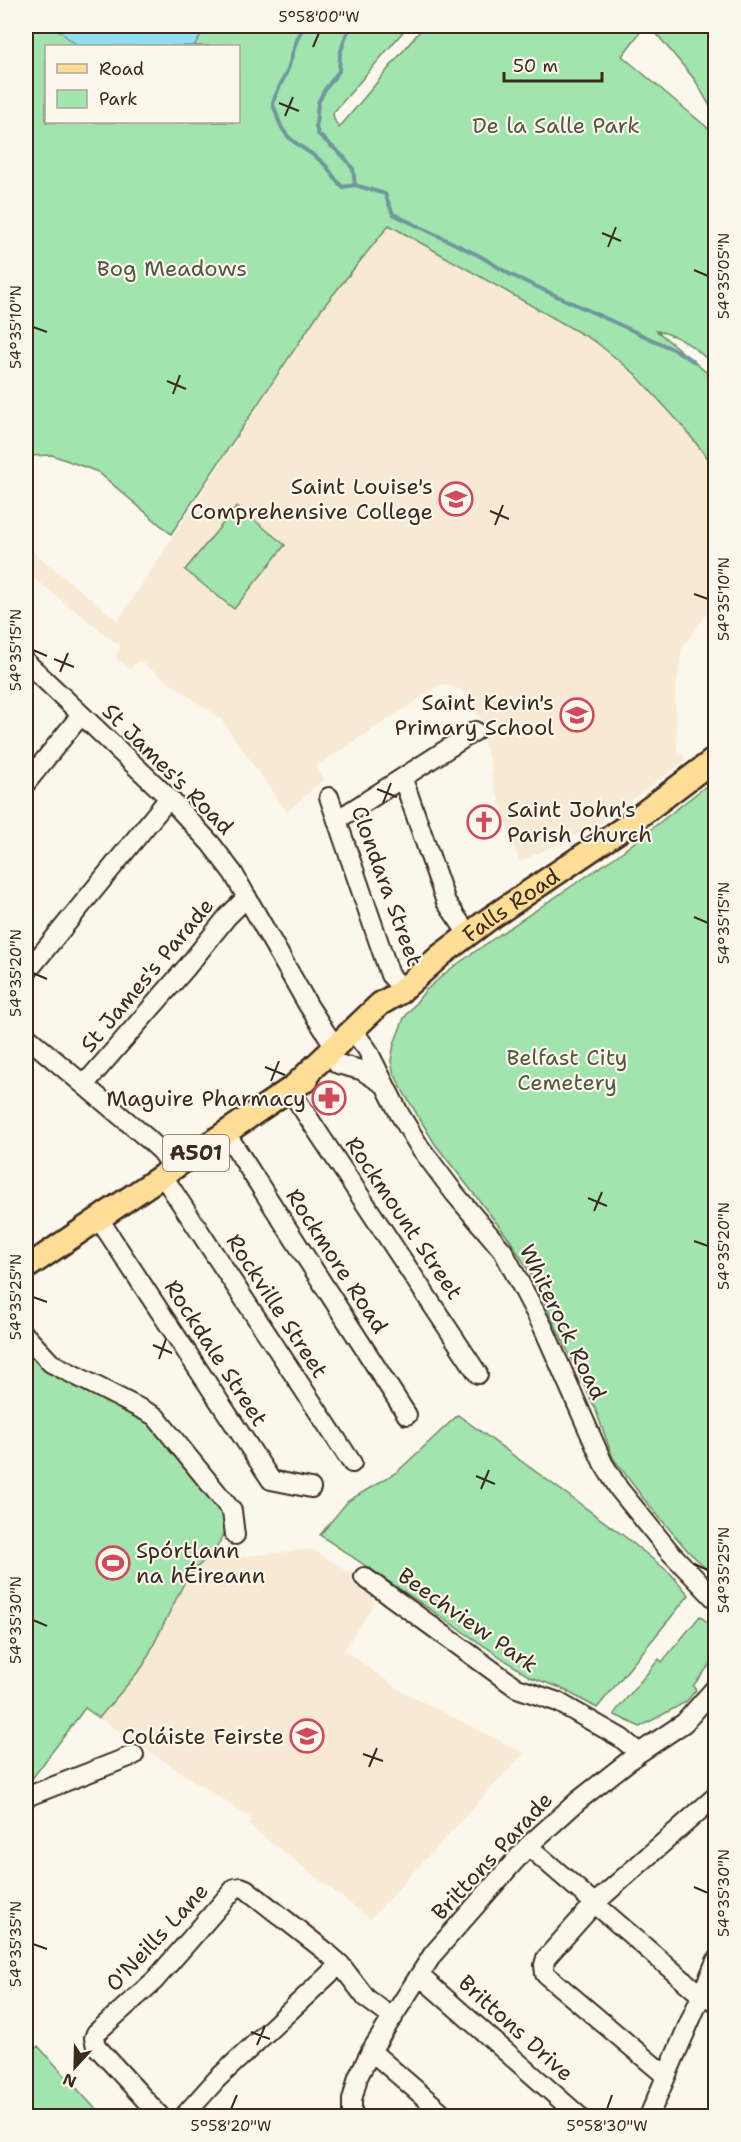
<svg xmlns="http://www.w3.org/2000/svg" width="741" height="2142" font-family="'Shantell Sans',sans-serif">
  <style>
    .built { fill: #f8e9d5 }
    .green { fill: #a1e4ae; stroke: #6e8766; stroke-width: 1.5; fill-rule: evenodd }
    .water { fill: #91dff1; stroke: #6f979d; stroke-width: 1.5 }
    .lines { fill: none; stroke-linecap: round; stroke-linejoin: round }
    .stream { stroke: #6f979d; stroke-width: 4 }
    .minor-casing { stroke: #3b2a1e; stroke-width: 22 }
    .major-casing { stroke: #3b2a1e; stroke-width: 27 }
    .minor { stroke: #fbf7ec; stroke-width: 18 }
    .major { stroke: #fedd96; stroke-width: 22 }
    .ticks { fill: none; stroke: #3b2a1e; stroke-width: 2 }
    .labels { text-anchor: middle; dominant-baseline: central; stroke-width: 4.5; stroke-linejoin: round; paint-order: stroke }
    .shield { fill: #fbf7ec; stroke: #75685c; stroke-width: 1.5 }
    .shield-label { font-size: 21px; font-weight: bold; fill: #3b2a1e }
    .park-label { font-size: 22px; fill: #545842; stroke: #fbf7ec }
    .poi-label { font-size: 22px; fill: #3b2a1e; stroke: #fbf7ec; text-anchor: end }
    .street-label { font-size: 22px; fill: #3b2a1e; stroke: #fbf7ec }
    .neatline { fill: none; stroke: #3b2a1e; stroke-width: 2 }
    .ticks-label { font-size: 15px; text-anchor: middle; fill: #3b2a1e }
  </style>
  <rect width="100%" height="100%" fill="#fbf7ec"/>
  <filter id="ink" filterUnits="userSpaceOnUse"><feTurbulence type="fractalNoise" baseFrequency=".0167" numOctaves="2"/><feDisplacementMap in="SourceGraphic" scale="12" xChannelSelector="R" yChannelSelector="G"/><feConvolveMatrix kernelMatrix="1 2 1 2 8 2 1 2 1" color-interpolation-filters="sRGB"/></filter>
  <g filter="url(#ink)">
    <path class="built" d="M389 225 596 342 684 412 715 452V608L709 610 682 648 675 697 677 749 686 760 594 827 519 862 491 775 493 774 483 738 490 734 462 690 442 684 315 767 324 779 287 812 221 719 139 661 129 669 116 658 120 646 26 572V546L118 621 320 311Z
      M216 1549 229 1558 312 1549 370 1586 374 1604 344 1650 401 1691 524 1753 370 1919 249 1825 252 1819 99 1718 143 1666 187 1577Z"/>
    <path class="green" d="M26 26H408L333 113 334 119 339 128 424 26H645L622 56 715 134V370C703 351 679 335 657 331L707 373 710 393 715 395V467L680 423 634 373 596 342 389 225 320 311 171 534 98 472 52 455 29 456 26 453ZM46 46H238V122H46Z
      M650 26H715V113L711 108 695 80Z
      M237 506 285 545 234 609 185 570Z
      M715 779V1577L687 1550 643 1498 613 1458 595 1408 530 1273 510 1240 435 1144 404 1093 393 1071 391 1061 394 1044 404 1018 425 991 449 970 490 941 618 855Z
      M26 1348 159 1428 223 1509 225 1532 216 1549 187 1577 143 1666 99 1718 85 1708 28 1784 26 1782Z
      M458 1415 624 1536 670 1573 689 1595 597 1708 561 1688 530 1677 320 1535 348 1501 397 1472Z
      M700 1616 715 1629V1658L693 1686 696 1690 686 1702 640 1727 615 1715 616 1711 659 1659 662 1662Z
      M38 2046 102 2116H26V2057Z"/>
    <path class="water" d="M53 26H202L201 35 194 46H78Z"/>
    <g class="lines">
      <path class="stream" d="M305 26C295 38 293 54 288 69 285 76 274 97 273 103 273 106 275 109 276 112 284 144 302 144 322 162 331 169 334 181 343 187L355 185 385 194 393 214 480 256 511 275 677 351 693 361
        M351 26 346 35 340 54 339 71 324 91 318 103 316 126 318 134 345 158 353 169 355 185"/>
      <g class="minor-casing">
        <path id="minor" d="M26 662 169 798 211 844 233 873 308 1005 335 1047
          M403 779 446 902 468 934
          M26 783 81 715
          M329 797 390 975 403 989
          M337 820 475 731
          M26 973 169 798
          M353 1031 367 1049 399 1113 419 1146 455 1194 503 1251 543 1327 603 1463 619 1489 670 1552 716 1600
          M26 1036 148 1139 162 1152 173 1168
          M338 1064 361 1070 385 1085
          M84 1085 187 967 227 917 247 897
          M290 1090 478 1374
          M226 1133 407 1415
          M163 1176 352 1463
          M99 1219 271 1480 311 1488
          M26 1336 51 1363 155 1416 232 1511 235 1535
          M364 1577 517 1688 558 1702 621 1738 639 1753
          M26 1797 134 1755
          M528 1846 696 1991 716 2002
          M420 1976 579 2116
          M371 2051 446 2116
          M666 2076 545 1974 544 1965 546 1958 594 1904 716 1796
          M160 2116 96 2046 94 2038 96 2033 154 1981 235 1888 241 1887 246 1889 324 1950 340 1964 366 1998 393 2018
          M184 2116 217 2079 340 1964
          M352 2116V2100L358 2077 371 2051 433 1954 528 1846 579 1800 639 1753 684 1723 716 1687
          M649 2116 716 1961"/>
      </g>
      <g class="major-casing">
        <g id="major">
          <path id="s1" d="M293 1087 380 1004 399 993 441 955 489 919 625 827 716 758"/>
          <path d="M26 1268 293 1087 307 1080"/>
        </g>
      </g>
      <use href="#minor" class="minor"/>
      <use href="#major" class="major"/>
    </g>
  </g>
  <path class="ticks" d="M313 47 319 33M279 103 299 111M285 116 293 97M602 233 621 241M608 247 616 227M694 270 708 276M33 327 47 332M167 381 186 389M173 394 180 375M490 511 509 519M495 525 503 505M694 594 708 599M33 650 47 656M54 659 74 667M60 672 68 653M377 789 397 797M383 803 391 783M694 917 708 923M33 973 47 979M265 1067 285 1075M271 1081 279 1061M588 1198 607 1206M594 1211 602 1192M694 1241 708 1246M33 1297 47 1302M153 1345 172 1353M159 1359 166 1339M476 1476 495 1484M481 1489 489 1470M694 1564 708 1570M33 1620 47 1626M363 1754 383 1761M369 1767 377 1748M694 1887 708 1893M33 1944 47 1949M251 2032 270 2039M257 2045 265 2026M231 2109 237 2095M607 2109 612 2095"/>
  <defs>
    <g id="school-ring" transform="scale(1.725)"><circle r="9.5" fill="#fbf7ec" stroke="#d1495b" stroke-width="1.5"/><path d="M0-5L7-2L0 1L-7-2ZM-4 1L0 2.5L4 1V4Q0 6-4 4Z" fill="#d1495b"/></g>
    <g id="church-ring" transform="scale(1.725)"><circle r="9.5" fill="#fbf7ec" stroke="#d1495b" stroke-width="1.5"/><path d="M-1.2-6h2.4v3.5h3.3v2.4h-3.3V6h-2.4V-.1h-3.3v-2.4h3.3Z" fill="#d1495b"/></g>
    <g id="pharmacy-ring" transform="scale(1.725)"><circle r="9.5" fill="#fbf7ec" stroke="#d1495b" stroke-width="1.5"/><path d="M-2-6h4v4h4v4h-4v4h-4v-4h-4v-4h4Z" fill="#d1495b"/></g>
    <g id="stadium-ring" transform="scale(1.725)"><circle r="9.5" fill="#fbf7ec" stroke="#d1495b" stroke-width="1.5"/><path d="M0-5a6.5 5 0 1 0 0 10a6.5 5 0 1 0 0-10ZM-3.5-1.8h7v3.6h-7Z" fill="#d1495b"/></g>
  </defs>
  <g fill-rule="evenodd">
    <use href="#school-ring" x="456" y="499"/>
    <use href="#school-ring" x="577" y="715"/>
    <use href="#church-ring" x="484" y="822"/>
    <use href="#pharmacy-ring" x="329" y="1098"/>
    <use href="#stadium-ring" x="113" y="1563"/>
    <use href="#school-ring" x="307" y="1736"/>
  </g>
  <g class="labels">
    <rect class="shield" x="163" y="1135" width="66" height="36" rx="4.5"/>
    <g class="shield-label">
      <text x="196" y="1153">A501</text>
    </g>
    <g class="park-label">
      <text x="556" y="125">De la Salle Park</text>
      <text x="172" y="268">Bog Meadows</text>
      <text x="567" y="1057">Belfast City<tspan x="567" dy="25">Cemetery</tspan></text>
    </g>
    <g class="poi-label">
      <text x="433" y="486">Saint Louise's<tspan x="433" dy="25">Comprehensive College</tspan></text>
      <text x="554" y="702">Saint Kevin's<tspan x="554" dy="25">Primary School</tspan></text>
      <text x="507" y="809" text-anchor="start">Saint John's<tspan x="507" dy="25">Parish Church</tspan></text>
      <text x="306" y="1098">Maguire Pharmacy</text>
      <text x="136" y="1550" text-anchor="start">Spórtlann<tspan x="136" dy="25">na hÉireann</tspan></text>
      <text x="284" y="1736">Coláiste Feirste</text>
    </g>
    <g class="street-label">
      <text transform="translate(168 769) rotate(45)">St James's Road</text>
      <text transform="translate(387 886) rotate(70)">Clondara Street</text>
      <text stroke="none"><textPath href="#s1" startOffset="285">Falls Road</textPath></text>
      <text transform="translate(147 975) rotate(-50)">St James's Parade</text>
      <text transform="translate(404 1218) rotate(56)">Rockmount Street</text>
      <text transform="translate(337 1261) rotate(57)">Rockmore Road</text>
      <text transform="translate(277 1306) rotate(57)">Rockville Street</text>
      <text transform="translate(563 1322) rotate(64)">Whiterock Road</text>
      <text transform="translate(216 1353) rotate(57)">Rockdale Street</text>
      <text transform="translate(468 1620) rotate(35)">Beechview Park</text>
      <text transform="translate(492 1856) rotate(-47)">Brittons Parade</text>
      <text transform="translate(157 1937) rotate(-47)">O'Neills Lane</text>
      <text transform="translate(516 2028) rotate(42)">Brittons Drive</text>
    </g>
  </g>
  <rect width="741" height="2142" fill="none" stroke="#fbf7ec" stroke-width="66"/>
  <rect x="45" y="45" width="195" height="78" fill="#fbf7ec" stroke="#aea59a" stroke-width="1.5"/>
  <rect x="57" y="64" width="30" height="9" fill="#fedd96" stroke="#aea59a" stroke-width="1.5"/>
  <text x="99" y="75" font-size="18" fill="#3b2a1e">Road</text>
  <rect x="57" y="90" width="30" height="18" fill="#a1e4ae" stroke="#aea59a" stroke-width="1.5"/>
  <text x="99" y="105" font-size="18" fill="#3b2a1e">Park</text>
  <g transform="translate(75 2067) rotate(202)" stroke="#fbf7ec" stroke-width="4.5" paint-order="stroke">
  <path d="M0-4.5L10 22L0 15L-10 22Z" fill="#3b2a1e"/>
  <text y="-9" font-size="16" font-weight="bold" text-anchor="middle" fill="#3b2a1e">N</text>
  </g>
  <path d="M504 72v9h98v-9" fill="none" stroke="#3b2a1e" stroke-width="3"/>
  <text x="513" y="72" font-size="18" fill="#3b2a1e" stroke="#fbf7ec" stroke-width="4.5" paint-order="stroke">50 m</text>
  <rect x="33" y="33" width="675" height="2076" class="neatline"/>
  <g class="ticks-label">
    <text x="319" y="22">5°58'00"W</text>
    <text transform="translate(724 276) rotate(-90)" y="5">54°35'05"N</text>
    <text transform="translate(16 327) rotate(-90)" y="5">54°35'10"N</text>
    <text transform="translate(724 599) rotate(-90)" y="5">54°35'10"N</text>
    <text transform="translate(16 650) rotate(-90)" y="5">54°35'15"N</text>
    <text transform="translate(724 923) rotate(-90)" y="5">54°35'15"N</text>
    <text transform="translate(16 973) rotate(-90)" y="5">54°35'20"N</text>
    <text transform="translate(724 1246) rotate(-90)" y="5">54°35'20"N</text>
    <text transform="translate(16 1297) rotate(-90)" y="5">54°35'25"N</text>
    <text transform="translate(724 1570) rotate(-90)" y="5">54°35'25"N</text>
    <text transform="translate(16 1620) rotate(-90)" y="5">54°35'30"N</text>
    <text transform="translate(724 1893) rotate(-90)" y="5">54°35'30"N</text>
    <text transform="translate(16 1944) rotate(-90)" y="5">54°35'35"N</text>
    <text x="231" y="2131">5°58'20"W</text>
    <text x="607" y="2131">5°58'30"W</text>
  </g>
</svg>
